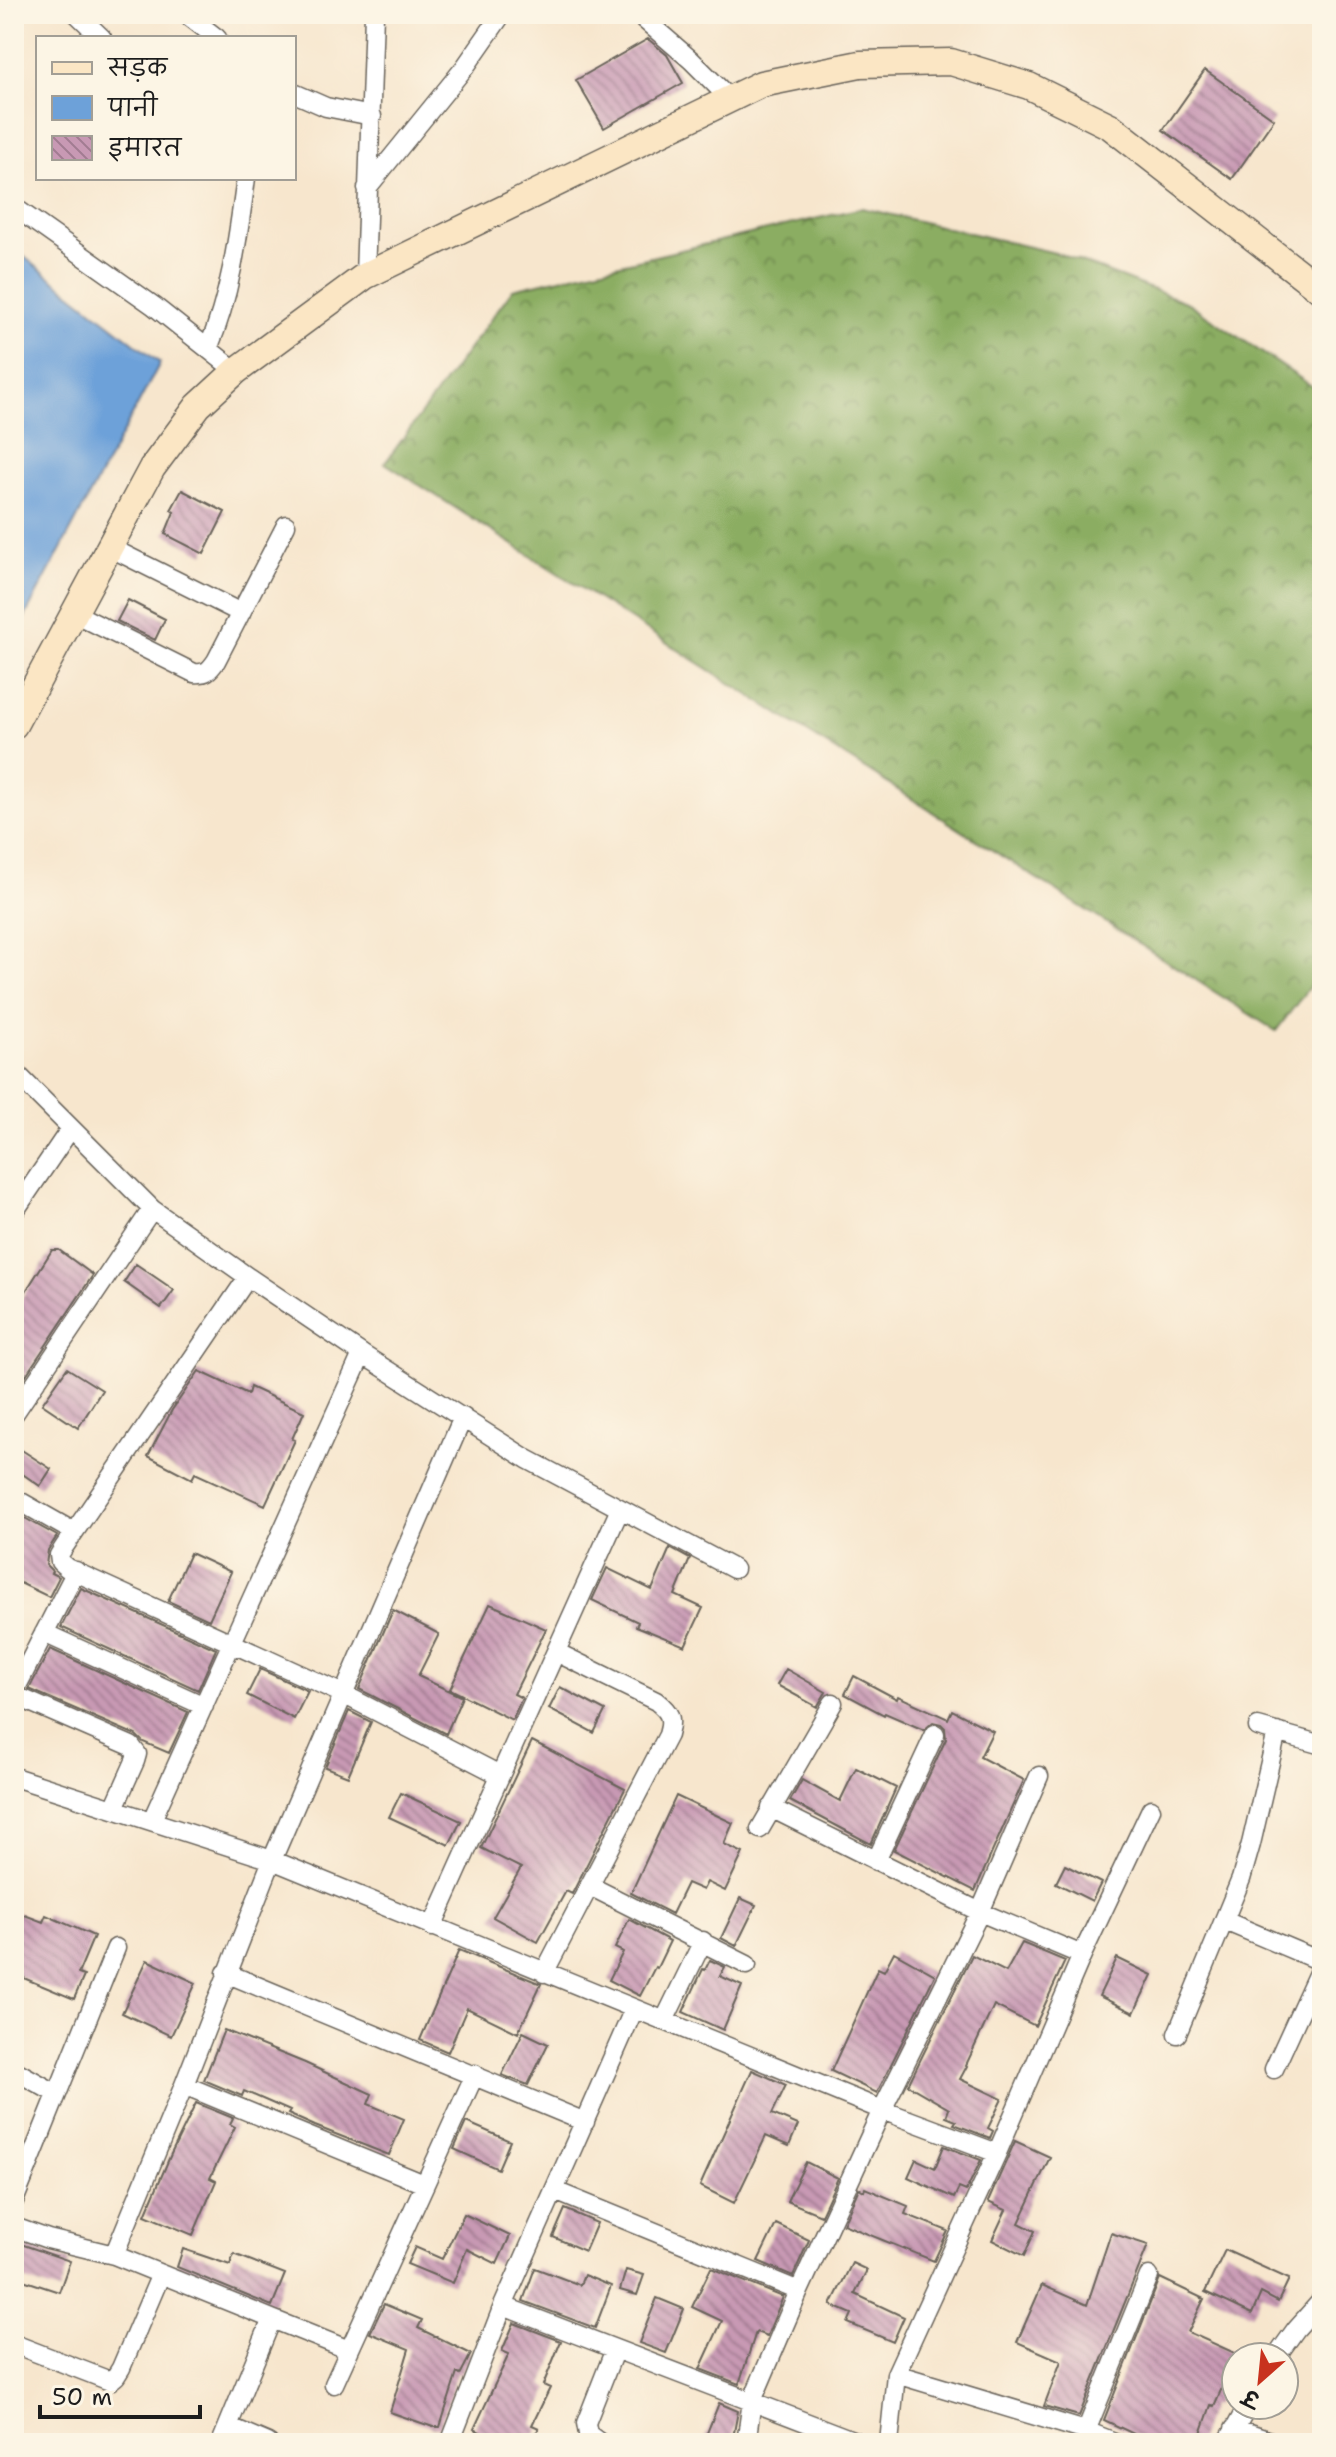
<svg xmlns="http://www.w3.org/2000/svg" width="1336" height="2457" font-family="'Shantell Sans','Playpen Sans Deva',sans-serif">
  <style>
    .forest { fill: url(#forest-crowns); stroke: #54643f; stroke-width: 2 }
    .water { fill: #6da1d9; stroke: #445e7a; stroke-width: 2 }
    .building { fill: url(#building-back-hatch) }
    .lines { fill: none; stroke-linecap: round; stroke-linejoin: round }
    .street-casing { stroke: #69635a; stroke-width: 21 }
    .secondary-casing { stroke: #69635a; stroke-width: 29 }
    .street { stroke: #fff; stroke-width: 18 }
    .secondary { stroke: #fbe6c4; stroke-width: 26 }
  </style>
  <defs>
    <pattern id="forest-crowns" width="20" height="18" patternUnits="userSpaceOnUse" patternTransform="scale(2)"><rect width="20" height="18" fill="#8bad62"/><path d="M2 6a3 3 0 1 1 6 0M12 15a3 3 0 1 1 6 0" fill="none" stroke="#718c50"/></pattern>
    <pattern id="building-back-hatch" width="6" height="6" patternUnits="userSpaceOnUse" patternTransform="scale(2)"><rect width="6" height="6" fill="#c899b4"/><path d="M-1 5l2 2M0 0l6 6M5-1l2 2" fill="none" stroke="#a27c92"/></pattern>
  </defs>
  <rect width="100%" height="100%" fill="#fcf5e5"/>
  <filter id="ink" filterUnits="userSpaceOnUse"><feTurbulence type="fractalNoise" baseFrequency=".0125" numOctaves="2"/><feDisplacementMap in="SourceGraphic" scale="16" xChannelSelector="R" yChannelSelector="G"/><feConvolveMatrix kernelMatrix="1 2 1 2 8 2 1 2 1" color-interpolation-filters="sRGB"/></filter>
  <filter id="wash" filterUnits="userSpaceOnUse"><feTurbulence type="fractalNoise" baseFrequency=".006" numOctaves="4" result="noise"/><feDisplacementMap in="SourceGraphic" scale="32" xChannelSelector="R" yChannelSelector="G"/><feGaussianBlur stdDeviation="1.8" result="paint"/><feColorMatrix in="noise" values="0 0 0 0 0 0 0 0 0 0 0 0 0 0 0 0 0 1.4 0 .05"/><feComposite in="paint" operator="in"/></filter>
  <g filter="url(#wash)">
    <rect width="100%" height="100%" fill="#f7e6cd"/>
    <path class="forest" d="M862 208 1060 254 1188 303 1322 393V970L1276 1031 385 463 513 289Z"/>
    <path class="water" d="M14 249 160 363 14 637Z"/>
    <g id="blocks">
      <path class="building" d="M648 39 667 55 683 83 604 128 576 80Z
        M1205 70 1274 119 1232 179 1163 130Z
        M182 490 225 512 204 554 165 534 174 512 171 510Z
        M128 600 165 619 155 640 117 621Z
        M52 1250H59L93 1275 14 1393V1310Z
        M136 1264 174 1290 161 1308 124 1282Z
        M67 1368 102 1390 78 1428 42 1404Z
        M199 1371 248 1394 250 1387 304 1412 292 1439 295 1440 265 1505 195 1473 192 1479 148 1456 172 1410Z
        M14 1445 51 1469 40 1486 14 1468Z
        M14 1512 57 1536 48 1550 46 1565 52 1571 51 1573 59 1577 49 1597 14 1580Z
        M670 1548 690 1559 675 1595 703 1608 685 1646 636 1626 638 1622 592 1600 607 1568 652 1590Z
        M190 1553 231 1572 209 1620 168 1601Z
        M81 1588 216 1649 198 1690 61 1627Z
        M490 1604 546 1629 514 1694 522 1698 512 1720 450 1689Z
        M393 1610 439 1634 418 1676 462 1697 446 1734 359 1689Z
        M50 1649 188 1712 169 1753 143 1742 136 1735 29 1689Z
        M260 1669 308 1691 294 1719 247 1695Z
        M786 1669 826 1692 817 1707 777 1685Z
        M854 1676 897 1699 898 1696 948 1719 952 1710 993 1731 980 1757 1024 1780 975 1891 894 1850 946 1739 945 1728 941 1724 933 1722 924 1730 885 1713 884 1715 845 1694Z
        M560 1687 605 1711 594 1733 549 1709Z
        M349 1711 371 1722 348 1776 325 1767Z
        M532 1741 625 1789 572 1894 566 1891 538 1942 493 1917 521 1868 481 1848Z
        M856 1768 896 1788 871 1844 790 1801 802 1780 840 1801Z
        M401 1793 461 1821 449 1845 389 1817Z
        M676 1796 733 1823 724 1844 743 1853 725 1891 707 1882 703 1890 687 1883 672 1914 631 1893Z
        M1065 1865 1101 1883 1092 1901 1056 1883Z
        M740 1898 756 1905 736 1946 721 1938Z
        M14 1911 43 1922 46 1915 94 1936 78 1974 84 1976 74 1999 14 1974Z
        M629 1919 670 1941 657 1968 655 1967 640 1996 609 1980 623 1952 615 1948Z
        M1022 1943 1065 1961 1035 2026 994 2005 966 2065 967 2066 960 2079 1002 2099 988 2128 993 2131 990 2138 954 2124 956 2121 946 2117 949 2109 908 2085 972 1955 1006 1972Z
        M459 1950 541 1984 518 2033 467 2008 448 2052 420 2040Z
        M894 1952 935 1975 877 2093 831 2071 878 1968 884 1971Z
        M1117 1958 1152 1975 1134 2013 1099 1996Z
        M147 1960 196 1983 171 2036 122 2013Z
        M710 1960 725 1967 720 1976 742 1986 723 2030 683 2012 703 1969 705 1970Z
        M224 2030 305 2063 372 2094 368 2104 404 2119 389 2155 315 2126 288 2114 290 2111 244 2091 242 2096 204 2080Z
        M523 2032 548 2044 528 2085 502 2075Z
        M752 2070 786 2085 772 2114 798 2125 789 2146 766 2136 734 2203 700 2186Z
        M196 2103 233 2118 230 2124 235 2127 210 2178 216 2181 193 2235 145 2215 171 2154Z
        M466 2122 510 2141 498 2169 454 2149Z
        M1015 2141 1050 2157 1019 2223 1035 2231 1024 2256 992 2240 1006 2210 988 2202Z
        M944 2146 981 2160 966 2191 959 2188 954 2198 908 2177 916 2159 935 2168Z
        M806 2162 838 2178 821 2215 787 2201Z
        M859 2188 864 2191 865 2188 908 2206 905 2214 948 2231 934 2261 843 2224Z
        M565 2209 597 2223 585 2251 553 2237Z
        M464 2214 510 2236 497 2264 467 2249 453 2283 407 2264 415 2247 442 2259Z
        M776 2224 809 2240 793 2276 758 2261Z
        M1111 2233 1148 2245 1079 2416 1044 2406 1061 2361 1017 2342 1042 2285 1087 2305Z
        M18 2243 70 2261 59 2292 14 2277V2254Z
        M183 2249 230 2265 234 2254 285 2274 272 2306 177 2267Z
        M1225 2250 1289 2279 1278 2302 1261 2293 1252 2314 1205 2292Z
        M852 2263 867 2270 855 2294 904 2317 893 2342 848 2323 852 2314 831 2305Z
        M535 2268 580 2285 584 2275 611 2286 595 2328 523 2301Z
        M711 2268 783 2297 767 2336 756 2332 739 2384 700 2369 722 2321 692 2307Z
        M626 2270 644 2275 637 2295 620 2290Z
        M1160 2278 1204 2299 1188 2332 1237 2354 1214 2406 1211 2405 1198 2443H1153L1104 2420Z
        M657 2298 684 2309 666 2353 639 2343Z
        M384 2304 422 2320 418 2328 471 2354 460 2375 457 2373 440 2427H433L390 2412 409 2349 370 2333Z
        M514 2323 561 2341 543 2385 550 2388 532 2425 539 2428 531 2443H502L474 2429 509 2354 502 2351Z
        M719 2403 738 2411 732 2443H703Z"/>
    </g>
  </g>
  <g filter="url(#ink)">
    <use href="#blocks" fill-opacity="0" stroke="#69635a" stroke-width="2"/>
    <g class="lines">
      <g class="street-casing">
        <path id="street" d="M77 14 102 38
          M186 14 217 38
          M638 14 691 60 730 99
          M294 93 326 107 372 116
          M367 188 465 67 502 14
          M14 207 154 306 236 371
          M365 276 374 14
          M208 349C231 294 238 237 246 178
          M109 547 241 613
          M74 613 194 673C206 674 209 671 216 661L286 525
          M14 1071 152 1209 248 1277 362 1354 527 1459 734 1569
          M14 1212 71 1128
          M248 1277 64 1547 59 1555 60 1562 67 1568 343 1694 500 1775
          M14 1414 152 1209
          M14 1498 74 1532
          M44 1633 204 1706
          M14 1692 76 1571
          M14 1695 131 1746 137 1754 135 1761 114 1808
          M1258 1727 1322 1745
          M14 1777 272 1860 882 2110 997 2153
          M771 1808 980 1912 1082 1955
          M152 1820 362 1354
          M760 1829 833 1703
          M876 1861 935 1734
          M590 1886 747 1965
          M1225 1921 1322 1962
          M432 1927 620 1509
          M226 1973 585 2122
          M544 1973 668 1735C673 1718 670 1712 656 1701L556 1652
          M664 2021 703 1941
          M1177 2034 1241 1879 1251 1844 1277 1732
          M1274 2069 1322 1964
          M14 2070 57 2094
          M184 2085 424 2184
          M555 2191 799 2291
          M14 2201 116 1948
          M14 2227 48 2239 114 2255
          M503 2306 860 2443
          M272 2319 349 2350
          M14 2344 110 2381 116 2376 121 2368 161 2274
          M1276 2357 1296 2329 1322 2300
          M896 2374 1086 2431 1117 2443
          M334 2384 475 2074
          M228 2426 268 2443
          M1234 2429 1276 2443
          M1086 2431 1149 2276
          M221 2443 272 2319 114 2255 184 2085 272 1860 463 1417
          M450 2443 503 2306 634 2009
          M600 2443 588 2434 586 2423 615 2349
          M746 2443 752 2401 799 2291 882 2110 980 1912 1039 1776
          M889 2443 896 2374 997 2153 1082 1955 1151 1809
          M1227 2443 1248 2405"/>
      </g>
      <g class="secondary-casing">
        <path id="secondary" d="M14 725 152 468 198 406 236 371 365 276 761 84 860 64 951 62 1029 86 1110 126 1322 291"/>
      </g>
      <use href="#street" class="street"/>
      <use href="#secondary" class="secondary"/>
    </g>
  </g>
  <rect width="1336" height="2457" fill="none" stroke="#fcf5e5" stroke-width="48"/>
  <rect x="36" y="36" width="260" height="144" fill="#fcf5e5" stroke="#a29e95" stroke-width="2"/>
  <rect x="52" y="62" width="40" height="12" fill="#fbe6c4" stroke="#a29e95" stroke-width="2"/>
  <text x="108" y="76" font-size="24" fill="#1c1c1c">सड़क</text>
  <rect x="52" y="96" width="40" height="24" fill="#6da1d9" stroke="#a29e95" stroke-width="2"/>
  <text x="108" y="116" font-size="24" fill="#1c1c1c">पानी</text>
  <rect x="52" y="136" width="40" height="24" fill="url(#building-back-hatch)" stroke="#a29e95" stroke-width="2"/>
  <text x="108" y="156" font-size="24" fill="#1c1c1c">इमारत</text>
  <g transform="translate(1260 2381) rotate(207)"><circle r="38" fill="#fcf5e5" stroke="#a29e95" stroke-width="2"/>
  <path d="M0-6L14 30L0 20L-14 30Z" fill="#c8321e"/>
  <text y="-12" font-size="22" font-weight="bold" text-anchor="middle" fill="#1c1c1c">उ</text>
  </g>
  <path d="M40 2405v12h160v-12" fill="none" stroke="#1c1c1c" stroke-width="4"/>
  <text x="52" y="2405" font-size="24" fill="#1c1c1c" stroke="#fcf5e5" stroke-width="6" paint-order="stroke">50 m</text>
</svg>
